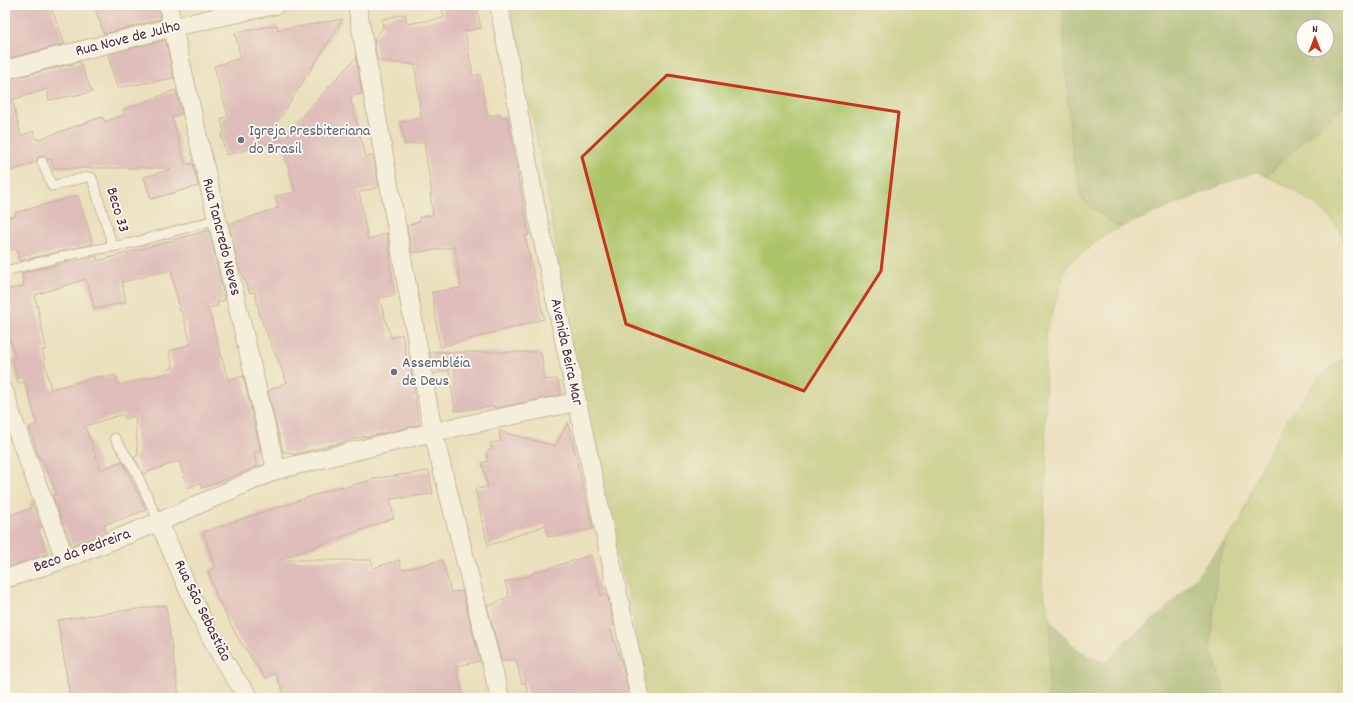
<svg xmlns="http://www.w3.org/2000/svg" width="1353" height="703" font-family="Dekko,sans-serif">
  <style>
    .green { fill: #adc368; stroke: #7c714a }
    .forest { fill: #8aa95c; stroke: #6a6444; fill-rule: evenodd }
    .building { fill: #d093b5; fill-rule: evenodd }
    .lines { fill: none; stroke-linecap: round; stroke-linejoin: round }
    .lane-casing { stroke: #9a8074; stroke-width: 11 }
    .street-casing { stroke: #9a8074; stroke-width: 20 }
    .lane { stroke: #fff; stroke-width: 9 }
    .street { stroke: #fff; stroke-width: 18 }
    .marked { fill: none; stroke: #c8321e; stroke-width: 3; stroke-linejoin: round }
    .worship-dot { fill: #6b7280; stroke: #fdfcf7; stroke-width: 1.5 }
    .labels { text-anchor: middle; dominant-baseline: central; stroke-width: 3.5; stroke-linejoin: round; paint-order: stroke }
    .street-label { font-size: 16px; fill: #4a1f2b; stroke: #fdfcf7 }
    .worship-label { font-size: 16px; fill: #5b616d; stroke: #fdfcf7; text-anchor: start }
  </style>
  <rect width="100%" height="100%" fill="#fdfcf7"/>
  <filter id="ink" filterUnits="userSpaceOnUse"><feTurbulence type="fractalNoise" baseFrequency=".025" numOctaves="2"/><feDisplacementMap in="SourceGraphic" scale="8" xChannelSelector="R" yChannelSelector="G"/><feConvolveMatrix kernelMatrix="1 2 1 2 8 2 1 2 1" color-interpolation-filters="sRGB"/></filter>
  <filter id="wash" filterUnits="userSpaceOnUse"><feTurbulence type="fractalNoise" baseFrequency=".012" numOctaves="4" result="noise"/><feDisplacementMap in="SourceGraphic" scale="16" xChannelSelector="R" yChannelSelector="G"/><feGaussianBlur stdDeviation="0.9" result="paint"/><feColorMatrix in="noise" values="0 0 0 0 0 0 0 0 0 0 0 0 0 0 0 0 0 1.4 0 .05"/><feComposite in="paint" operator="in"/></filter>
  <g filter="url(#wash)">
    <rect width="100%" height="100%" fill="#ebe0be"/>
    <path class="green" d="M510 5H1064V48L1073 159 1082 199 1116 226H1124L1106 234 1067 265 1046 332 1045 424 1047 460 1043 532 1042 586 1051 621 1048 698H644L634 621 621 568 599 504 544 176Z
      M1348 103V250C1344 241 1340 230 1334 222 1319 204 1288 186 1266 176L1305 139Z
      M1348 355V698H1227L1210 648 1218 565 1227 538 1240 522 1262 464 1287 420 1322 374Z"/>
    <path class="forest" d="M1064 5H1348V103L1305 139 1266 176 1257 172 1231 181 1124 226H1116L1082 199 1073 159 1064 48ZM1303 26H1327V50H1303Z
      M1227 538 1218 565 1210 648 1227 698H1048L1051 621C1066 639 1082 659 1108 662L1126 641 1163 612 1196 577Z"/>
    <g id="blocks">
      <path class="building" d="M5 5H50L65 44 5 59Z
        M94 5H158L160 19 104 34Z
        M442 5H476L481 28 465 31 473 76 480 74 487 116 499 114V117L507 116 529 235 525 236 544 319 440 347 432 292 461 288 455 247 412 253 407 226 420 221 419 217 433 215 430 194H432L424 142 405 145 400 122 421 118 415 65 377 60 374 38 383 28 382 19 405 14 407 24 444 18Z
        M343 19 275 126 285 134 356 58 362 94 350 97 366 157 373 156 379 187 359 192 368 240 387 233 391 257 389 258 395 295 379 298 391 338 402 334 407 359 409 358 419 425 366 437V436L292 455 291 452H283L268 391 287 382 260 317 255 292 250 293 239 267 229 224 278 208 275 196 295 192 282 140 226 155 221 135 224 133 221 119 228 116 214 66 241 58 235 33 277 25 278 30Z
        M165 40 174 78 117 88 108 55Z
        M80 62 92 92 49 100 47 89 5 102V80Z
        M176 90 182 113 172 117 185 164H193L198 186 151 199 144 177 171 169V168H54L51 159 48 160 42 156 38 158 36 162 11 171 5 160V102H13L21 136 33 131 37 140 102 117 105 122 125 115 123 110Z
        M78 195 93 244 19 261 17 249 5 251V218L16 216 15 213Z
        M209 230 225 300 217 302 218 306 208 308 228 380 243 376 261 452H254L257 467 202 488 200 483 188 488 179 461 143 474 134 457 138 455 135 416 125 419 123 414 85 426 101 470 122 461 146 510 104 525 106 531 72 545 52 495 57 494 41 458H39L29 427 37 424 25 382 18 383 12 359 15 358 5 319V290L24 286 22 273 97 256 98 261ZM171 270 180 311H182L191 344 169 351 173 368 168 370 169 373 118 385 115 375 103 378V376L51 389 42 350 46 349 35 295 86 279 95 309 126 302 122 282Z
        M430 352H541L545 380 557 379 561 395 494 408V406L455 411 449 370 433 374Z
        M568 423 593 529 548 537 546 525 488 546 475 489 488 487 482 463 488 461 486 452 492 449 490 443 501 441 499 431 555 446Z
        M429 471 433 494 390 499 394 518 279 560H371L373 568 399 560 402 570 442 560 451 592 462 591 480 661 456 666 463 698H286L275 673 265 678 238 638 230 623 216 595 208 571 215 567 203 532 342 486V488L378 478Z
        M31 501 42 528 37 525 47 554 5 568V517L31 508Z
        M591 555 601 595 607 594 614 625 610 626 623 668 629 698H529L525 682 522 684 516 660H501L487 605H492L509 596 505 582 533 575V573Z
        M166 605 179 698H70L58 620Z"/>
    </g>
  </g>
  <g filter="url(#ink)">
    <use href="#blocks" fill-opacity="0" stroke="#9a8074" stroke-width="1"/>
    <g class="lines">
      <g class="lane-casing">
        <path id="lane" d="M42 162 52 186 86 177 92 178 113 247
          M5 271 72 254 132 243 218 219
          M115 438 135 470 159 522"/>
      </g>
      <g class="street-casing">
        <path id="street" d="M168 5C202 160 240 315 276 470
          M357 5 433 432 500 698
          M499 5 536 208 640 698
          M5 70 173 27 275 5
          M5 393 12 417 65 559
          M159 522C184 578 211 651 250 698
          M5 579 65 559 159 522 276 470 433 432 576 402"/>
      </g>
      <use href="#lane" class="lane"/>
      <use href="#street" class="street"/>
    </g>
  </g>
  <path d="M0 0H1353V703H0ZM667 75 899 112 881 271 804 391 626 324 582 157Z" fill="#ebe0be" fill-opacity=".55" fill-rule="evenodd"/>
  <path class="marked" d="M667 75 899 112 881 271 804 391 626 324 582 157Z"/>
  <g class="worship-dot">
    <circle cx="241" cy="140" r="4"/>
    <circle cx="394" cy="372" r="4"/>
  </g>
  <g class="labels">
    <g class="street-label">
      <text transform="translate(128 39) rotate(-14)">Rua Nove de Julho</text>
      <text transform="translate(117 210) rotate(73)">Beco 33</text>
      <text transform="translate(221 237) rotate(76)">Rua Tancredo Neves</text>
      <text transform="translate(566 352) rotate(78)">Avenida Beira Mar</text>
      <text transform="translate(82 551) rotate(-20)">Beco da Pedreira</text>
      <text transform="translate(202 611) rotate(64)">Rua São Sebastião</text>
    </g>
    <g class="worship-label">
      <text x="249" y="131">Igreja Presbiteriana<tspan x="249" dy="18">do Brasil</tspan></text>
      <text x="402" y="363">Assembléia<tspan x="402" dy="18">de Deus</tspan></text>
    </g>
  </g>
  <rect width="1353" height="703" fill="none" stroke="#fdfcf7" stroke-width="20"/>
  <g transform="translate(1315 38)"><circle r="19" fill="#fdfcf7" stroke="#b5a4a5"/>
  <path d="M0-3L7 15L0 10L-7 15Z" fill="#c8321e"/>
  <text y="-6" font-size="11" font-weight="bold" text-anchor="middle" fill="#4a1f2b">N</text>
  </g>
</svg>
